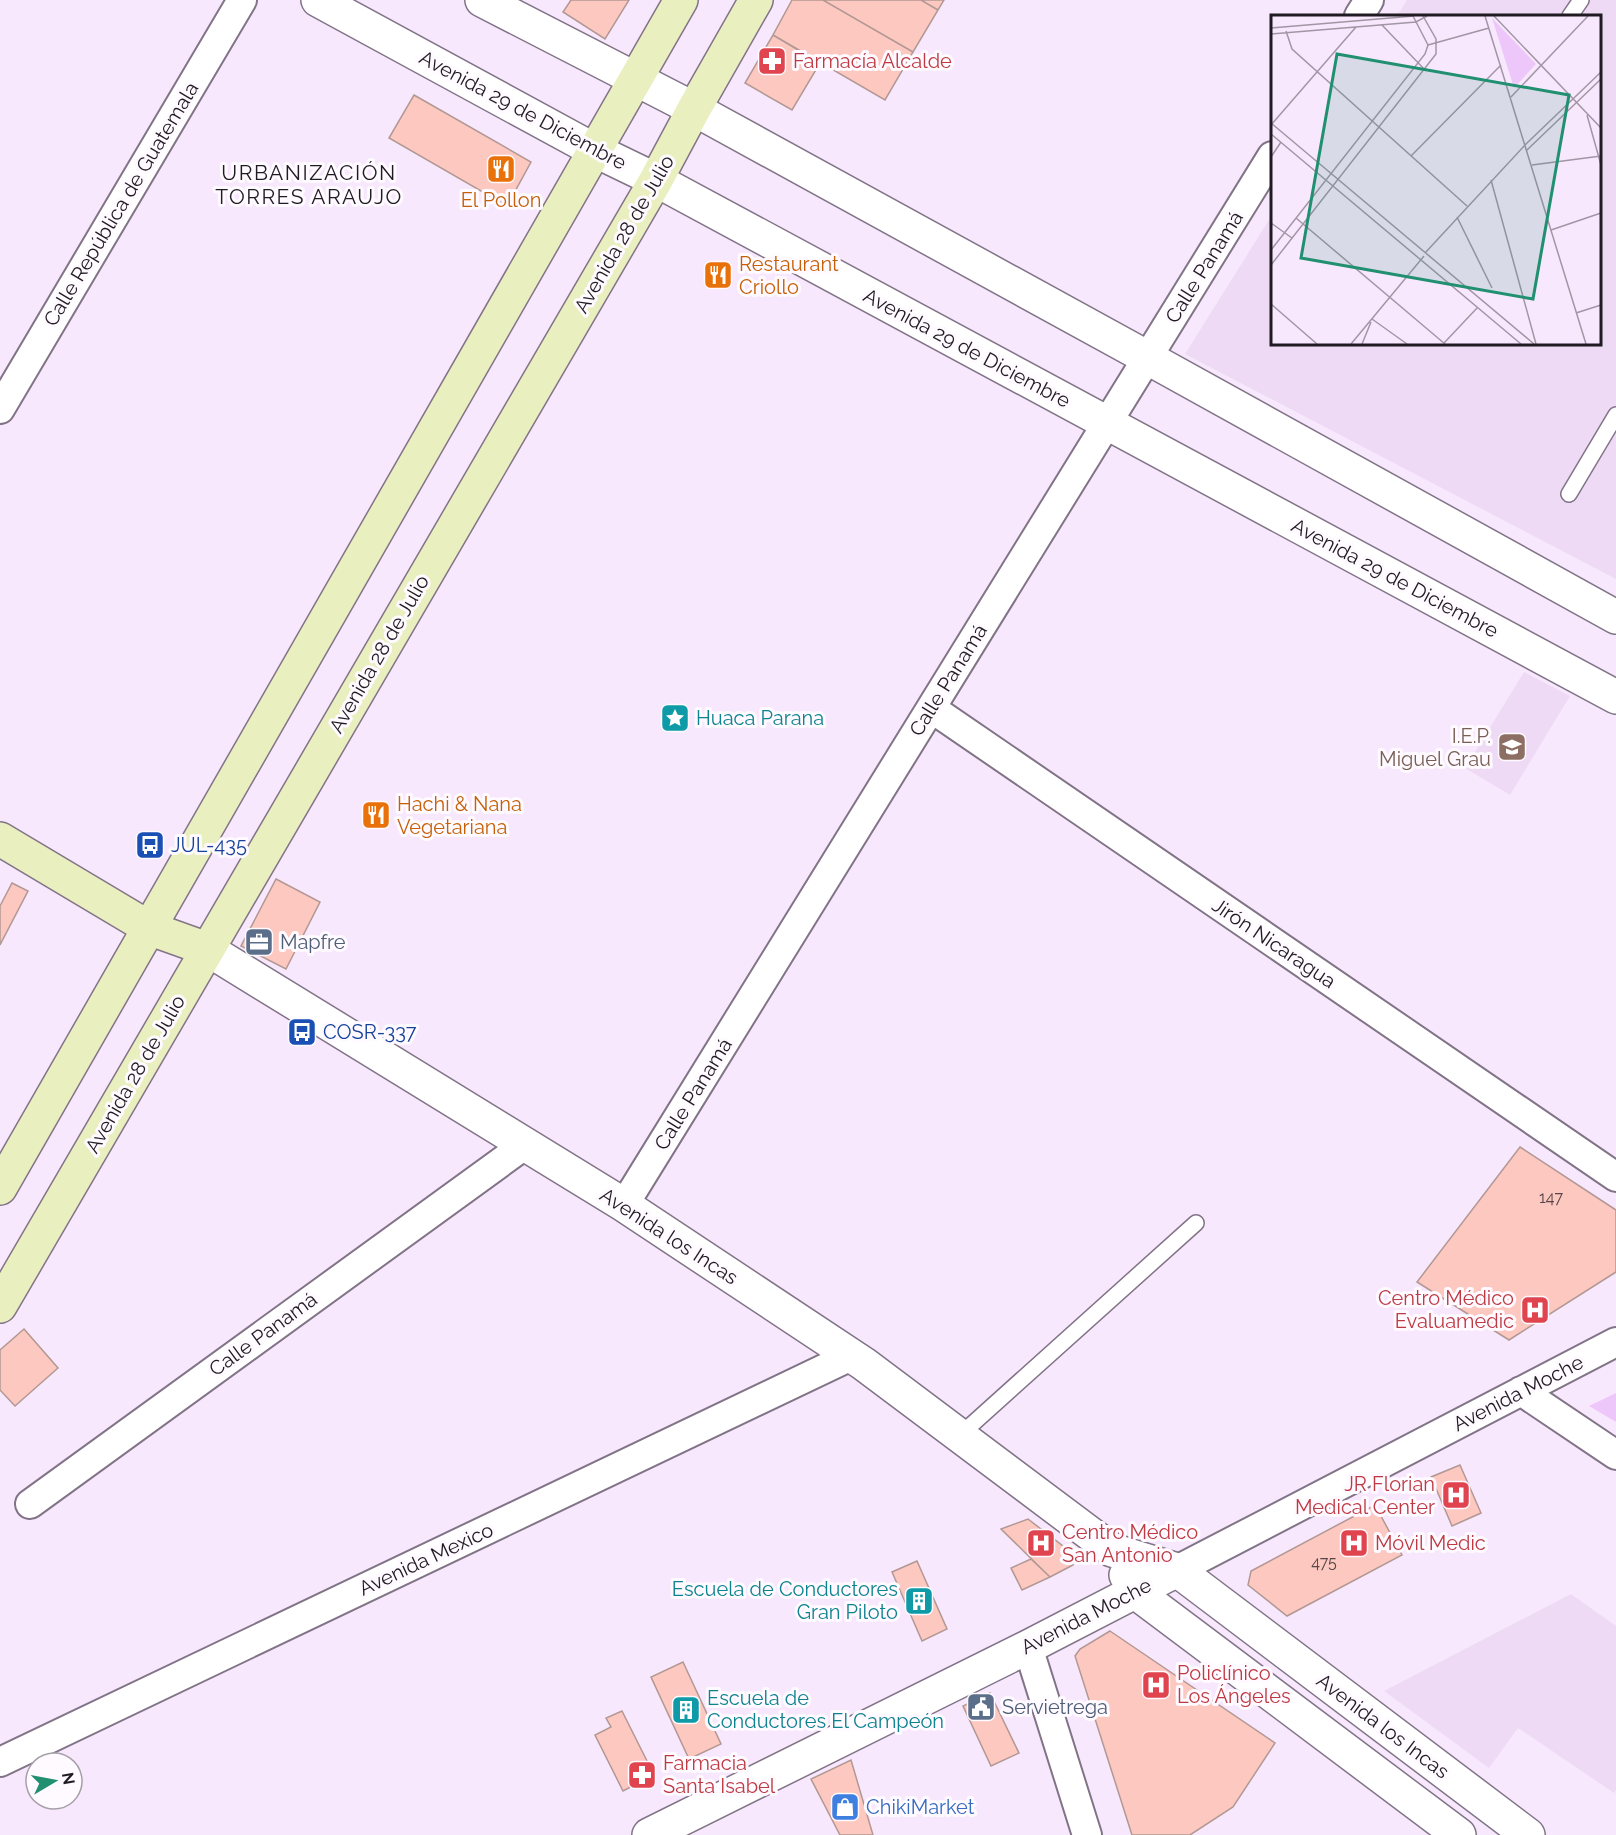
<svg xmlns="http://www.w3.org/2000/svg" width="1616" height="1835" font-family="Raleway,sans-serif">
  <style>
    .built { fill: #eedaf4 }
    .green { fill: #edc7fa }
    .building { fill: #fcc8bf; stroke: #b29894; stroke-width: 1.5 }
    .lines { fill: none; stroke-linecap: round; stroke-linejoin: round }
    .service-casing { stroke: #827487; stroke-width: 18 }
    .minor-casing { stroke: #827487; stroke-width: 32 }
    .tertiary-casing { stroke: #827487; stroke-width: 36 }
    .secondary-casing { stroke: #827487; stroke-width: 36 }
    .service { stroke: #fff; stroke-width: 15 }
    .minor { stroke: #fff; stroke-width: 28 }
    .tertiary { stroke: #fff; stroke-width: 33 }
    .secondary { stroke: #eaefc0; stroke-width: 33 }
    .labels { text-anchor: middle; dominant-baseline: central; stroke-width: 6; stroke-linejoin: round; paint-order: stroke }
    .number-label { font-size: 16px; fill: #574649 }
    .health-label { font-size: 20px; fill: #be3a42; stroke: #fefaff; text-anchor: start }
    .street-label { font-size: 20px; fill: #201b22; stroke: #fefaff }
    .food-label { font-size: 20px; fill: #c56008; stroke: #fefaff; text-anchor: start }
    .culture-label { font-size: 20px; fill: #0d838f; stroke: #fefaff; text-anchor: start }
    .education-label { font-size: 20px; fill: #785e54; stroke: #fefaff; text-anchor: end }
    .transit-label { font-size: 20px; fill: #164399; stroke: #fefaff; text-anchor: start }
    .service-label { font-size: 20px; fill: #4e5e75; stroke: #fefaff; text-anchor: start }
    .shop-label { font-size: 20px; fill: #366cbe; stroke: #fefaff; text-anchor: start }
    .neighbourhood-label { font-size: 21px; letter-spacing: 1.5px; fill: #201b22; stroke: #fefaff }
    .inset-road { fill: none; stroke: #a296a5; stroke-width: 1.5 }
    .view { fill: #219070; fill-opacity: 0.15; stroke: #219070; stroke-width: 3 }
    .inset-edge { fill: none; stroke: #201b22; stroke-width: 3 }
  </style>
  <rect width="100%" height="100%" fill="#f8e8fd"/>
  <path class="built" d="M1407 0H1616V579L1185 354 1272 215V344H1600V16H1397Z
    M1524 672 1570 696 1510 795 1465 768Z
    M1571 1594 1616 1626V1790L1614 1793 1518 1728 1489 1768 1384 1691Z"/>
  <path class="green" d="M1616 1393V1422L1589 1406Z"/>
  <path class="building" d="M571 0H629L605 39 563 12Z
    M792 0H823L913 52 885 100 773 35Z
    M823 0H921L938 10 913 52Z
    M921 0H944L938 10Z
    M773 35 820 63 792 110 745 83Z
    M414 95 531 162 507 206 389 138Z
    M276 879 320 902 286 969 241 946Z
    M12 883 28 891 0 945V906Z
    M1520 1147 1616 1210V1272L1509 1340 1417 1282Z
    M24 1329 58 1368 15 1406 0 1390V1350Z
    M1460 1465 1481 1513 1452 1526 1431 1477Z
    M1375 1505 1402 1555 1287 1616 1248 1585 1251 1571Z
    M1028 1519 1072 1553 1073 1565 1050 1577 1001 1529Z
    M1031 1559 1050 1577 1022 1590 1011 1568Z
    M917 1561 947 1629 922 1641 892 1572Z
    M1110 1631 1275 1743 1233 1807 1190 1835H1132L1075 1656 1080 1649Z
    M683 1662 721 1744 689 1759 651 1677Z
    M990 1693 1019 1753 991 1766 963 1706Z
    M622 1711 654 1775 623 1791 595 1735 611 1727 606 1718Z
    M851 1760 873 1835H840L811 1779Z"/>
  <g class="lines">
    <g class="service-casing">
      <path id="service" d="M1570 16 1581 0
        M1569 494 1616 415
        M959 1436 1196 1223"/>
    </g>
    <g class="minor-casing">
      <path id="minor" d="M1359 16 1369 0
        M0 409 242 0
        M931 708 1616 1177
        M624 1205 1272 156
        M1521 1391 1616 1455
        M30 1504 526 1144
        M1177 1570 1616 1342
        M1028 1647 1087 1835
        M0 1762 851 1356"/>
    </g>
    <g class="tertiary-casing">
      <path id="tertiary" d="M318 0 594 150 656 180 1616 697
        M482 0 694 109 1148 358 1616 617
        M207 949 624 1205 864 1364 1112 1550 1177 1570 1528 1835
        M1126 1575 1134 1591 1459 1835
        M649 1835 1028 1647 1177 1570"/>
    </g>
    <g class="secondary-casing">
      <path id="secondary" d="M0 839 151 929 207 949
        M0 1188C230 794 451 394 681 0
        M0 1306 656 180 694 109 756 0"/>
    </g>
    <use href="#service" class="service"/>
    <use href="#minor" class="minor"/>
    <use href="#tertiary" class="tertiary"/>
    <use href="#secondary" class="secondary"/>
  </g>
  <defs>
    <g id="pharmacy-square" transform="scale(1.5)"><rect x="-9" y="-9" width="18" height="18" rx="4" fill="#e0444e" stroke="#fefaff"/><path d="M-2-6h4v4h4v4h-4v4h-4v-4h-4v-4h4Z" fill="#fff"/></g>
    <g id="restaurant-square" transform="scale(1.5)"><rect x="-9" y="-9" width="18" height="18" rx="4" fill="#e8710a" stroke="#fefaff"/><path d="M-5-6h1v4h1v-4h1v4h1v-4h1v5L-1.5 .5V6h-2V.5L-5-1ZM5-6V6H3V1.5H1.5Q1.5-4 5-6Z" fill="#fff"/></g>
    <g id="sight-square" transform="scale(1.5)"><rect x="-9" y="-9" width="18" height="18" rx="4" fill="#0f9aa8" stroke="#fefaff"/><path d="M0-6L1.8-2.2L6-1.7L2.9 1.2L3.7 5.4L0 3.3L-3.7 5.4L-2.9 1.2L-6-1.7L-1.8-2.2Z" fill="#fff"/></g>
    <g id="school-square" transform="scale(1.5)"><rect x="-9" y="-9" width="18" height="18" rx="4" fill="#8d6e63" stroke="#fefaff"/><path d="M0-5L7-2L0 1L-7-2ZM-4 1L0 2.5L4 1V4Q0 6-4 4Z" fill="#fff"/></g>
    <g id="bus-square" transform="scale(1.5)"><rect x="-9" y="-9" width="18" height="18" rx="4" fill="#1a4fb4" stroke="#fefaff"/><path d="M-5-6H5V4H4V6H2V4H-2V6H-4V4H-5ZM-3.5-4V0h7V-4ZM-3.5 1.2v1.5H-2V1.2ZM2 1.2v1.5H3.5V1.2Z" fill="#fff"/></g>
    <g id="office-square" transform="scale(1.5)"><rect x="-9" y="-9" width="18" height="18" rx="4" fill="#5c6f8a" stroke="#fefaff"/><path d="M-6-3h4V-5.5h4V-3h4V5H-6ZM-1-4.5V-3h2v-1.5ZM-6 0V1H6V0Z" fill="#fff"/></g>
    <g id="hospital-square" transform="scale(1.5)"><rect x="-9" y="-9" width="18" height="18" rx="4" fill="#e0444e" stroke="#fefaff"/><path d="M-5-5h3v3.5h4V-5h3V5h-3V1.5h-4V5h-3Z" fill="#fff"/></g>
    <g id="building-square" transform="scale(1.5)"><rect x="-9" y="-9" width="18" height="18" rx="4" fill="#0f9aa8" stroke="#fefaff"/><path d="M-4-6H4V6H1V3H-1V6H-4ZM-2.5-4.3h1.7v1.8h-1.7ZM.8-4.3h1.7v1.8H.8ZM-2.5-1h1.7V.8h-1.7ZM.8-1h1.7V.8H.8Z" fill="#fff"/></g>
    <g id="civic-square" transform="scale(1.5)"><rect x="-9" y="-9" width="18" height="18" rx="4" fill="#5c6f8a" stroke="#fefaff"/><path d="M-.6-6.5H3V-4.5H.6V-3L4-1V1h2V6H-6V1h2V-1L-.6-3ZM-1.2 2.5V6h2.4V2.5Z" fill="#fff"/></g>
    <g id="shop-square" transform="scale(1.5)"><rect x="-9" y="-9" width="18" height="18" rx="4" fill="#3f7fe0" stroke="#fefaff"/><path d="M-5-2.5h2.3a2.7 3.5 0 0 1 5.4 0H5L5.5 6h-11ZM-1.5-2.5h3a1.5 2.3 0 0 0-3 0Z" fill="#fff"/></g>
  </defs>
  <g fill-rule="evenodd">
    <use href="#pharmacy-square" x="772" y="61"/>
    <use href="#restaurant-square" x="501" y="169"/>
    <use href="#restaurant-square" x="718" y="275"/>
    <use href="#sight-square" x="675" y="718"/>
    <use href="#school-square" x="1512" y="747"/>
    <use href="#restaurant-square" x="376" y="815"/>
    <use href="#bus-square" x="150" y="845"/>
    <use href="#office-square" x="259" y="942"/>
    <use href="#bus-square" x="302" y="1032"/>
    <use href="#hospital-square" x="1535" y="1310"/>
    <use href="#hospital-square" x="1456" y="1495"/>
    <use href="#hospital-square" x="1041" y="1543"/>
    <use href="#hospital-square" x="1354" y="1543"/>
    <use href="#building-square" x="919" y="1601"/>
    <use href="#hospital-square" x="1156" y="1685"/>
    <use href="#civic-square" x="981" y="1707"/>
    <use href="#building-square" x="686" y="1710"/>
    <use href="#pharmacy-square" x="642" y="1775"/>
    <use href="#shop-square" x="845" y="1807"/>
  </g>
  <g class="labels">
    <g class="number-label">
      <text x="1551" y="1197">147</text>
      <text x="1324" y="1562">475</text>
    </g>
    <g class="health-label">
      <text x="793" y="61">Farmacía Alcalde</text>
      <text x="1514" y="1298" text-anchor="end">Centro Médico<tspan x="1514" dy="23">Evaluamedic</tspan></text>
      <text x="1435" y="1484" text-anchor="end">JR Florian<tspan x="1435" dy="23">Medical Center</tspan></text>
      <text x="1062" y="1532">Centro Médico<tspan x="1062" dy="23">San Antonio</tspan></text>
      <text x="1375" y="1543">Móvil Medic</text>
      <text x="1177" y="1673">Policlínico<tspan x="1177" dy="23">Los Ángeles</tspan></text>
      <text x="663" y="1763">Farmacia<tspan x="663" dy="23">Santa Isabel</tspan></text>
    </g>
    <g class="street-label">
      <text transform="translate(523 110) rotate(28)">Avenida 29 de Diciembre</text>
      <text transform="translate(121 204) rotate(-59)">Calle República de Guatemala</text>
      <text transform="translate(624 234) rotate(-60)">Avenida 28 de Julio</text>
      <text transform="translate(1204 267) rotate(-58)">Calle Panamá</text>
      <text transform="translate(967 348) rotate(28)">Avenida 29 de Diciembre</text>
      <text transform="translate(1395 578) rotate(28)">Avenida 29 de Diciembre</text>
      <text transform="translate(379 654) rotate(-60)">Avenida 28 de Julio</text>
      <text transform="translate(948 680) rotate(-58)">Calle Panamá</text>
      <text transform="translate(1274 943) rotate(34)">Jirón Nicaragua</text>
      <text transform="translate(135 1074) rotate(-60)">Avenida 28 de Julio</text>
      <text transform="translate(693 1094) rotate(-58)">Calle Panamá</text>
      <text transform="translate(669 1236) rotate(33)">Avenida los Incas</text>
      <text transform="translate(263 1334) rotate(-36)">Calle Panamá</text>
      <text transform="translate(1518 1393) rotate(-27)">Avenida Moche</text>
      <text transform="translate(426 1559) rotate(-25)">Avenida Mexico</text>
      <text transform="translate(1086 1616) rotate(-27)">Avenida Moche</text>
      <text transform="translate(1383 1726) rotate(37)">Avenida los Incas</text>
    </g>
    <g class="food-label">
      <text x="501" y="200" text-anchor="middle">El Pollon</text>
      <text x="739" y="264">Restaurant<tspan x="739" dy="23">Criollo</tspan></text>
      <text x="397" y="804">Hachi &amp; Nana<tspan x="397" dy="23">Vegetariana</tspan></text>
    </g>
    <g class="culture-label">
      <text x="696" y="718">Huaca Parana</text>
      <text x="898" y="1589" text-anchor="end">Escuela de Conductores<tspan x="898" dy="23">Gran Piloto</tspan></text>
      <text x="707" y="1698">Escuela de<tspan x="707" dy="23">Conductores El Campeón</tspan></text>
    </g>
    <g class="education-label">
      <text x="1491" y="736">I.E.P.<tspan x="1491" dy="23">Miguel Grau</tspan></text>
    </g>
    <g class="transit-label">
      <text x="171" y="845">JUL-435</text>
      <text x="323" y="1032">COSR-337</text>
    </g>
    <g class="service-label">
      <text x="280" y="942">Mapfre</text>
      <text x="1002" y="1707">Servietrega</text>
    </g>
    <g class="shop-label">
      <text x="866" y="1807">ChikiMarket</text>
    </g>
    <g class="neighbourhood-label">
      <text x="309" y="172">URBANIZACIÓN<tspan x="309" dy="24">TORRES ARAUJO</tspan></text>
    </g>
  </g>
  <g transform="translate(1271 15)">
    <rect width="330" height="330" fill="#f8e8fd"/>
    <path d="M221 3 265 49 243 73Z" fill="#edc7fa"/>
    <path class="inset-road" d="M214 1 315 329M223 1 330 113M111 10 154 55M0 13 143 1M15 16 21 34 196 191M0 19 145 7 156 1M157 30 218 13M240 82 317 1M316 100 330 150M0 108 263 329M0 110 85 12M0 119 250 329M256 135 330 64M140 141 230 50M0 142 10 127M261 150 330 141M220 165 265 329M186 202 221 273M25 203 174 329M0 208 21 223M280 215 330 198M0 235 154 39 157 30 142 1M154 238 255 129 330 57M0 250 165 39V24L152 1M0 289 46 329M305 298 330 290M101 304 136 329M173 328 207 292M80 329 153 241M91 329 100 307"/>
    <path class="view" d="M66 39 298 80 262 284 30 243Z"/>
    <rect width="330" height="330" class="inset-edge"/>
  </g>
  <g transform="translate(54 1781) rotate(80)"><circle r="28" fill="#fefaff" stroke="#a5a1a7" stroke-width="1.5"/>
  <path d="M0-4.5L10 22L0 15L-10 22Z" fill="#219070"/>
  <text y="-9" font-size="16" font-weight="bold" text-anchor="middle" fill="#201b22">N</text>
  </g>
</svg>
